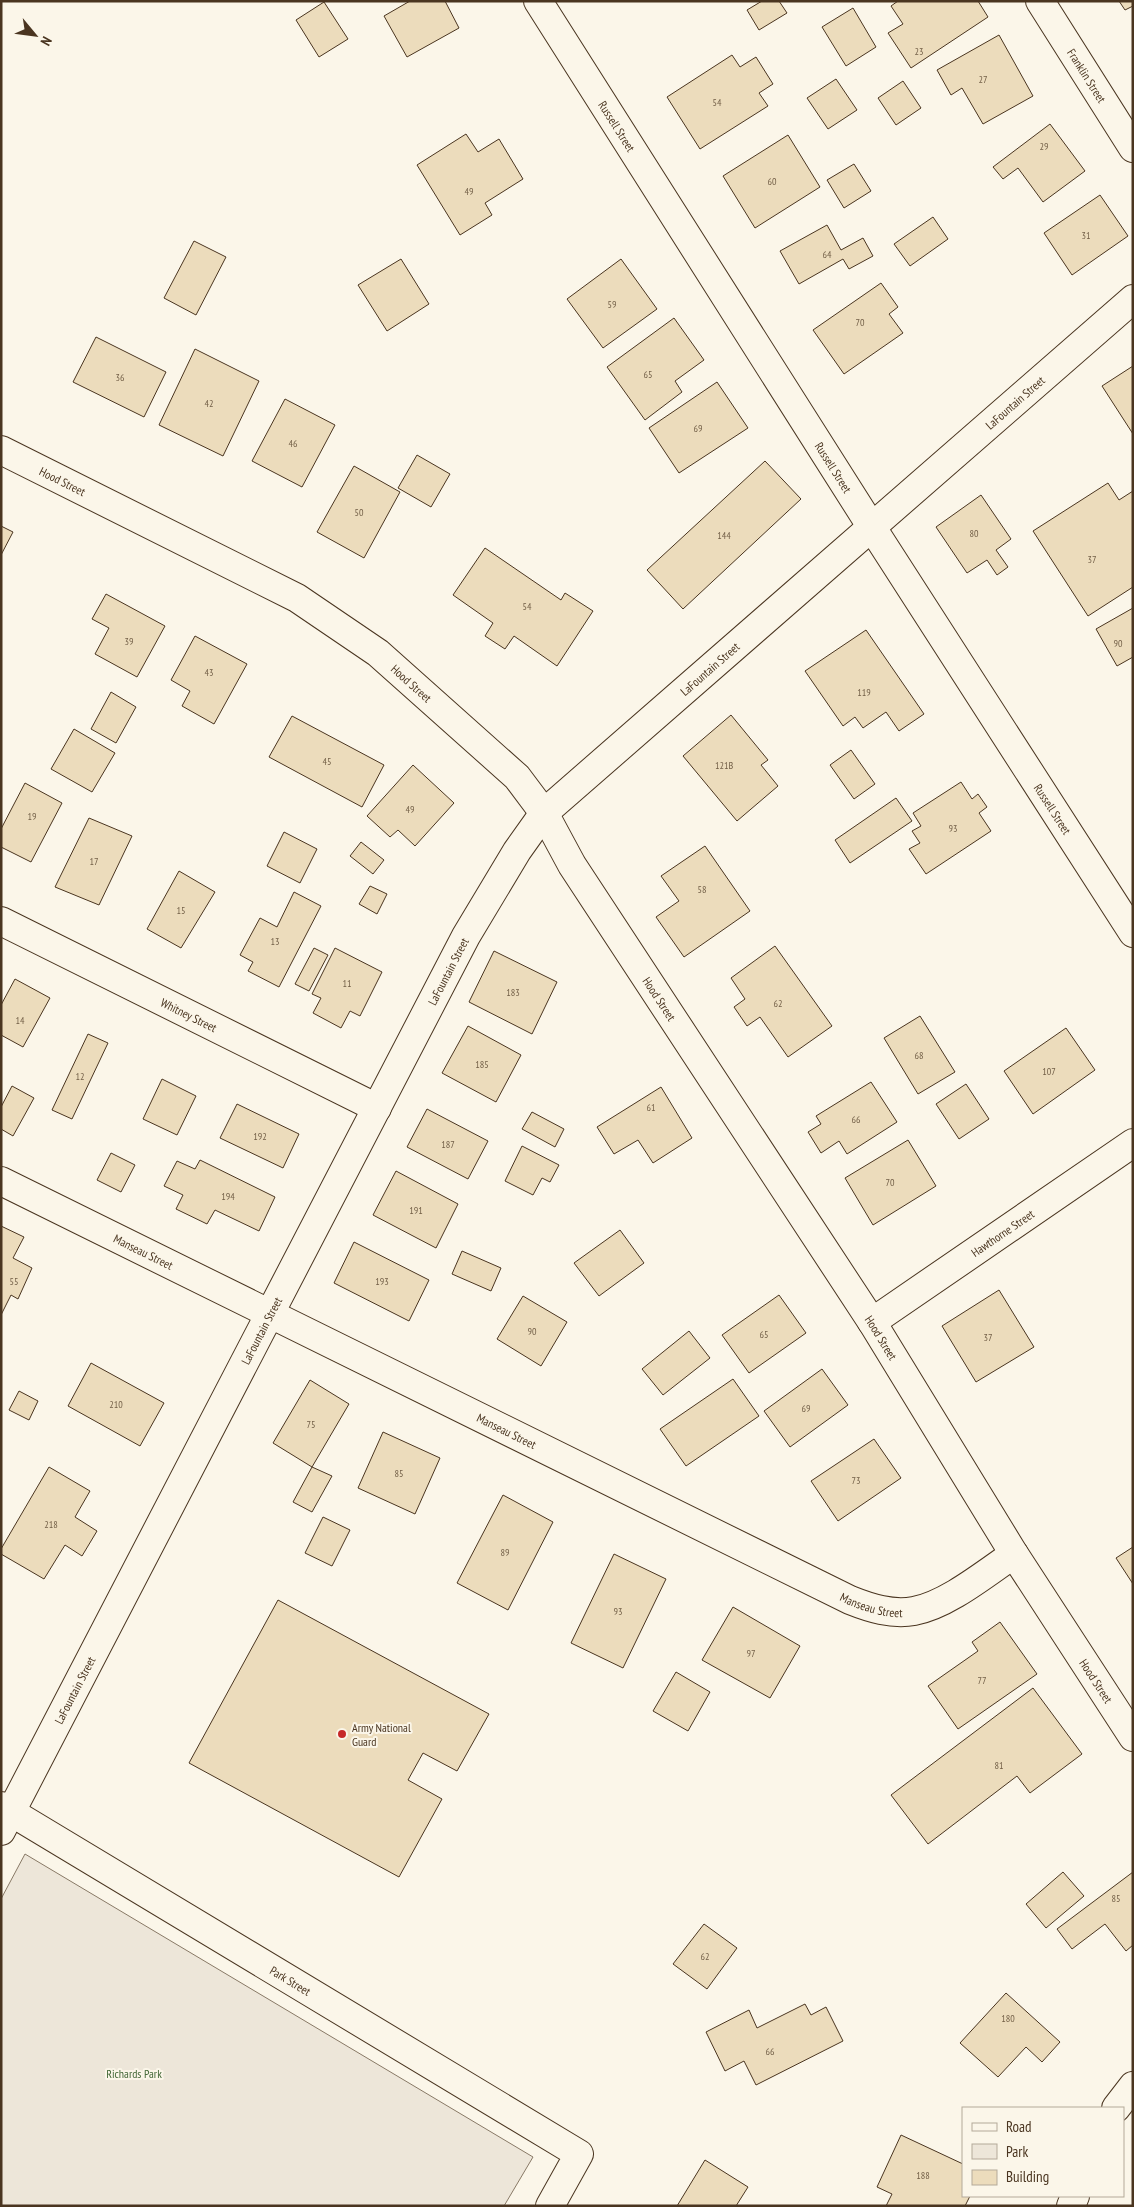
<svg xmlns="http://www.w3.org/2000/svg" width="1134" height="2207" font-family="'PT Sans Narrow',sans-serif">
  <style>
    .green { fill: #ede6d9; stroke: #887966 }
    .building { fill: #ecdcbc; stroke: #4a3520 }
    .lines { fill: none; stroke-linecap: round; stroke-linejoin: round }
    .minor-casing { stroke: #4a3520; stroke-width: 30 }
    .tertiary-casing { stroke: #4a3520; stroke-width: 30 }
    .minor { stroke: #fbf6e9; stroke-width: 28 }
    .tertiary { stroke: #fbf6e9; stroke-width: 28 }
    .poi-dot { fill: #c62828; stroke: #fbf6e9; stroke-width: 2 }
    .labels { text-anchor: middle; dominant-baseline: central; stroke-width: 4; stroke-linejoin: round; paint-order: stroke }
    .number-label { font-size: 10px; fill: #725f47 }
    .street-label { font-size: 12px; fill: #4a3520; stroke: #fbf6e9 }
    .poi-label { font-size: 12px; fill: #4a3520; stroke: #fbf6e9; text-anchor: start }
    .park-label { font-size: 12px; fill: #436837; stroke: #fbf6e9 }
  </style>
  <rect width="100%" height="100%" fill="#fbf6e9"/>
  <path class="green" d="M25 1854 533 2157 504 2206H1V1899Z"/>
  <path class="building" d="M410 1H445L459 28 407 57 384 16Z
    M762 1H779L787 13 759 30 747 10Z
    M898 1H978L988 17 911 68 888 33 903 24 891 6Z
    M1119 1H1133V6L1125 10Z
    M324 2 348 39 319 57 296 20Z
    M853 8 876 47 846 66 822 27Z
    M999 35 1033 96 983 124 962 88 951 95 937 70Z
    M732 55 740 67 756 57 773 84 759 93 768 106 700 149 667 97Z
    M836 79 857 110 828 129 807 98Z
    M903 81 921 108 896 125 878 98Z
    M1050 124 1085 171 1043 202 1018 168 1003 179 993 167Z
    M466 134 478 152 499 139 523 179 485 203 492 215 460 235 417 165Z
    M788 135 820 187 755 228 723 176Z
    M854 164 871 191 844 208 827 180Z
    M1100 195 1128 236 1072 275 1044 233Z
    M933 217 948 239 910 266 894 244Z
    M827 225 841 250 863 238 873 256 849 269 843 259 799 284 780 251Z
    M194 241 226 257 196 315 164 298Z
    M401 259 429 304 387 331 358 285Z
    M621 259 657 309 603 348 567 299Z
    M881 283 898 307 889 314 903 333 844 374 813 330Z
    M674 318 704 360 675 381 682 392 645 420 607 367Z
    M96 337 166 372 144 417 73 382Z
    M195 349 259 381 223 456 159 425Z
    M1133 366V434L1102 386Z
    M717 382 748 428 679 473 649 428Z
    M285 399 335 425 302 487 252 461Z
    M417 455 450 474 431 507 398 488Z
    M765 461 801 499 683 609 647 570Z
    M354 466 400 492 364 558 317 532Z
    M1108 483 1119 500 1133 491V587L1088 616 1033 531Z
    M981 495 1011 539 996 550 1008 567 997 575 987 560 967 573 936 527Z
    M1 526 13 532 1 555Z
    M485 548 561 600 565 593 593 611 557 666 514 636 505 649 485 636 493 623 453 595Z
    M106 594 165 626 137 677 95 654 109 628 92 619Z
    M1133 608V657L1117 666 1096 629Z
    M866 630 924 714 899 731 886 712 863 728 855 717 843 726 805 671Z
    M195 636 247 664 214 724 182 706 190 691 171 680Z
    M111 692 136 707 116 743 91 729Z
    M731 715 768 760 761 765 778 786 737 821 683 756Z
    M292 716 384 765 362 807 269 757Z
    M74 729 115 753 92 792 51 769Z
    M851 750 875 784 854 799 830 765Z
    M413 765 454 803 415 846 398 830 390 837 367 816Z
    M961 782 972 799 978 794 987 807 979 813 991 831 926 874 909 849 920 843 912 831 921 826 913 813Z
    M25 783 62 803 31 862 1 847V829Z
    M896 798 912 821 850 863 835 840Z
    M89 818 132 836 99 905 55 887Z
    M284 832 317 849 300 883 267 866Z
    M361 842 384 860 373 874 350 856Z
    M705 846 750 911 684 957 656 917 679 901 661 876Z
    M179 871 215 892 181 948 147 929Z
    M370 886 387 894 377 914 359 904Z
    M294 892 321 906 279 987 248 971 253 962 240 955 260 918 277 927Z
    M775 946 832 1026 788 1057 760 1017 747 1026 734 1007 745 999 731 978Z
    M314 948 328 955 309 991 295 984Z
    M335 948 382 972 360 1016 350 1011 341 1028 313 1013 321 998 312 994Z
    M494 951 557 982 532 1034 469 1002Z
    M15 979 50 998 23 1047 1 1035V1005Z
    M920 1016 955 1072 918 1094 884 1038Z
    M468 1026 521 1055 496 1102 442 1073Z
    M1066 1028 1095 1070 1033 1114 1004 1071Z
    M88 1034 108 1043 72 1119 52 1110Z
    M162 1079 196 1096 177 1135 143 1119Z
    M871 1082 897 1122 847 1154 839 1141 821 1153 808 1132 821 1124 816 1116Z
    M966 1084 989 1119 959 1139 936 1104Z
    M12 1086 34 1098 13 1136 1 1129V1107Z
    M661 1087 692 1138 653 1163 638 1140 614 1154 597 1127Z
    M237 1104 299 1134 283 1168 220 1138Z
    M427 1109 488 1141 468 1179 407 1147Z
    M532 1112 564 1129 555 1147 522 1129Z
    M908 1140 936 1186 873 1225 845 1178Z
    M522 1146 559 1165 550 1182 542 1178 533 1195 505 1181Z
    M111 1153 135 1165 121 1192 97 1180Z
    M200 1160 275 1197 259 1231 215 1210 207 1224 176 1209 183 1195 164 1186 177 1161 195 1169Z
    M396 1171 458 1204 436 1248 373 1215Z
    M1 1226 24 1237 13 1258 32 1268 18 1299 11 1295 1 1315Z
    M620 1230 644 1263 599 1296 574 1263Z
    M354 1242 429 1280 409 1321 334 1283Z
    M462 1251 501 1268 491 1291 452 1274Z
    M999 1290 1034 1347 976 1382 942 1326Z
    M779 1295 806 1333 749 1373 722 1335Z
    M523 1296 567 1322 541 1366 497 1339Z
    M689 1331 710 1358 663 1395 642 1369Z
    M91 1363 164 1403 140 1446 68 1406Z
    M822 1369 848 1405 790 1447 764 1411Z
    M733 1379 759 1416 686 1466 660 1429Z
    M310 1380 349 1404 312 1467 273 1443Z
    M19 1391 38 1401 29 1420 9 1410Z
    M383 1432 440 1458 415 1514 358 1488Z
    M874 1439 901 1478 838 1521 811 1481Z
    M49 1467 90 1491 75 1517 97 1531 82 1556 65 1545 44 1579 1 1554V1549Z
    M312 1467 332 1476 312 1512 293 1502Z
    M503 1495 553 1522 508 1610 457 1583Z
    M323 1517 350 1530 332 1566 305 1553Z
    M1133 1547V1584L1116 1558Z
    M614 1554 666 1579 623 1668 571 1643Z
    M278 1600 489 1714 457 1771 423 1753 408 1780 442 1799 399 1877 189 1763Z
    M733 1607 800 1646 770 1698 702 1660Z
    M1000 1622 1037 1674 958 1729 928 1686 978 1651 972 1642Z
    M676 1672 710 1692 688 1731 653 1711Z
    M1033 1688 1082 1754 1030 1793 1017 1776 928 1844 891 1795Z
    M1063 1872 1084 1896 1046 1928 1026 1904Z
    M1133 1872V1945L1126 1951 1105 1924 1072 1949 1057 1929Z
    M704 1924 737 1948 707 1989 673 1964Z
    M1006 1993 1060 2042 1042 2062 1026 2047 998 2077 960 2043Z
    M805 2004 811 2015 826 2007 843 2041 756 2085 744 2061 725 2071 706 2032 749 2010 757 2028Z
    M901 2135 963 2164V2196H970L965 2206H886L892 2194 877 2187Z
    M705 2160 748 2187 736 2206H677Z"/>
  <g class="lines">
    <g class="minor-casing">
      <g id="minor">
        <path id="s1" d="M538 1 871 526 1133 933"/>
        <path id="s2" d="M1040 1 1133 148"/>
        <path id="s3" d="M1 450 297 598 378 653 517 777 544 813 572 865 872 1322 1014 1554 1133 1737"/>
        <path id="s4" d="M1 921 377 1108"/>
        <path id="s5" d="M1 1181 850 1600C870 1608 892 1615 914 1611 947 1605 986 1573 1014 1554"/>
        <path id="s6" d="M872 1322 1133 1143"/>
        <path id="s7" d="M1 1806 579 2154 550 2206"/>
        <path d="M1116 2108 1133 2086"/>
        <path d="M1071 2206 1075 2196"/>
      </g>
    </g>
    <g class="tertiary-casing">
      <g id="tertiary">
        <path id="s8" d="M1 1831 466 936 517 851 544 813 1133 299"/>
      </g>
    </g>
    <use href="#minor" class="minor"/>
    <use href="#tertiary" class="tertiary"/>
  </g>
  <circle class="poi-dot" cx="342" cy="1734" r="5"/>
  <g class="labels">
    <g class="number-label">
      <text x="919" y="51">23</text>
      <text x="983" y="79">27</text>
      <text x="717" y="102">54</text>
      <text x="1044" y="146">29</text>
      <text x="772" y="181">60</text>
      <text x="469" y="191">49</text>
      <text x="1086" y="235">31</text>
      <text x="827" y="254">64</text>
      <text x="612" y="304">59</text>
      <text x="860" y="322">70</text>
      <text x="648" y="374">65</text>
      <text x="120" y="377">36</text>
      <text x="209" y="403">42</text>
      <text x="698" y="428">69</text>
      <text x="293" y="443">46</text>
      <text x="359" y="512">50</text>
      <text x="974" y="533">80</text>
      <text x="724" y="535">144</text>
      <text x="1092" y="559">37</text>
      <text x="527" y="606">54</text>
      <text x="129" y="641">39</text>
      <text x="1118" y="643">90</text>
      <text x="209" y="672">43</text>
      <text x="864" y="692">119</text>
      <text x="327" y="761">45</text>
      <text x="724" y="765">121B</text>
      <text x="410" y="809">49</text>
      <text x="32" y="816">19</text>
      <text x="953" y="828">93</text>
      <text x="94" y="861">17</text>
      <text x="702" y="889">58</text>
      <text x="181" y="910">15</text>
      <text x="275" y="941">13</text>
      <text x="347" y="983">11</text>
      <text x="513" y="992">183</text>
      <text x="778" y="1003">62</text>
      <text x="20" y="1020">14</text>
      <text x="919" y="1055">68</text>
      <text x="482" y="1064">185</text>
      <text x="1049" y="1071">107</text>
      <text x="80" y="1076">12</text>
      <text x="651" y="1107">61</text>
      <text x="856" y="1119">66</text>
      <text x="260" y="1136">192</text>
      <text x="448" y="1144">187</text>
      <text x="890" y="1182">70</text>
      <text x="228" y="1196">194</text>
      <text x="416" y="1210">191</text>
      <text x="14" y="1281">55</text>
      <text x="382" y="1281">193</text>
      <text x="532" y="1331">90</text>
      <text x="764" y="1334">65</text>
      <text x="988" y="1337">37</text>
      <text x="116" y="1404">210</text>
      <text x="806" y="1408">69</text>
      <text x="311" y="1424">75</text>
      <text x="399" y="1473">85</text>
      <text x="856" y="1480">73</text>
      <text x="51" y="1524">218</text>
      <text x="505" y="1552">89</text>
      <text x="618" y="1611">93</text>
      <text x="751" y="1653">97</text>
      <text x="982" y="1680">77</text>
      <text x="999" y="1765">81</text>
      <text x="1116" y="1898">85</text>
      <text x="705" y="1956">62</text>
      <text x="1008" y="2018">180</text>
      <text x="770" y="2051">66</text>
      <text x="923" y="2175">188</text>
    </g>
    <g class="street-label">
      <text stroke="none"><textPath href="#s2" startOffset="88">Franklin Street</textPath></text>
      <text stroke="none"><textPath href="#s1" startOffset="148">Russell Street</textPath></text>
      <text stroke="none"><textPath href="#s8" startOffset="1779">LaFountain Street</textPath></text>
      <text stroke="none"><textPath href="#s1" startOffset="552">Russell Street</textPath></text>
      <text stroke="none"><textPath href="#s3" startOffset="69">Hood Street</textPath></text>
      <text stroke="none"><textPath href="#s8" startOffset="1374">LaFountain Street</textPath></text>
      <text stroke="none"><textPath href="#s3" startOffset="474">Hood Street</textPath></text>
      <text stroke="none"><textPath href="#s1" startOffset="958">Russell Street</textPath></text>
      <text stroke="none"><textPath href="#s8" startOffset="969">LaFountain Street</textPath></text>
      <text stroke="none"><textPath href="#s3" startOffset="879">Hood Street</textPath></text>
      <text stroke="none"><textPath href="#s4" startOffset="210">Whitney Street</textPath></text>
      <text stroke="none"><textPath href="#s6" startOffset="158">Hawthorne Street</textPath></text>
      <text stroke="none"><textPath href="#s5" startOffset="159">Manseau Street</textPath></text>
      <text stroke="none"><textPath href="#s8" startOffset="564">LaFountain Street</textPath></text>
      <text stroke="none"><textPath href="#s3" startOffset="1284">Hood Street</textPath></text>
      <text stroke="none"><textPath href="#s5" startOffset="564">Manseau Street</textPath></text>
      <text stroke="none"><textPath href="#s5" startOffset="969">Manseau Street</textPath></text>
      <text stroke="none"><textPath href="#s3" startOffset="1689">Hood Street</textPath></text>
      <text stroke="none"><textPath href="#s8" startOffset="159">LaFountain Street</textPath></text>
      <text stroke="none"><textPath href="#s7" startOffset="338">Park Street</textPath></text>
    </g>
    <g class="poi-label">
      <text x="352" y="1727">Army National<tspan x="352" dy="14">Guard</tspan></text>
    </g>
    <g class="park-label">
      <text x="134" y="2073">Richards Park</text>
    </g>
  </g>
  <rect width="1134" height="2207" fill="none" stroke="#4a3520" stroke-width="5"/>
  <rect x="962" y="2107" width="162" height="90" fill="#fbf6e9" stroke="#b4a999"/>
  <rect x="972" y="2123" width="25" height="8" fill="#fbf6e9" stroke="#b4a999"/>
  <text x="1006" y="2132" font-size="15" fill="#4a3520">Road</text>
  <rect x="972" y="2144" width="25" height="15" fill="#ede6d9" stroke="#b4a999"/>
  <text x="1006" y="2157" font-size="15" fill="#4a3520">Park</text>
  <rect x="972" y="2170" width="25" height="15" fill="#ecdcbc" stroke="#b4a999"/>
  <text x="1006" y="2182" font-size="15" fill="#4a3520">Building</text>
  <g transform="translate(35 35) rotate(119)" stroke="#fbf6e9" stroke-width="4" paint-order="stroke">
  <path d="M0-4L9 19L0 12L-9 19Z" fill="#4a3520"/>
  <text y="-8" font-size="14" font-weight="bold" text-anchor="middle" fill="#4a3520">N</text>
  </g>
</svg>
